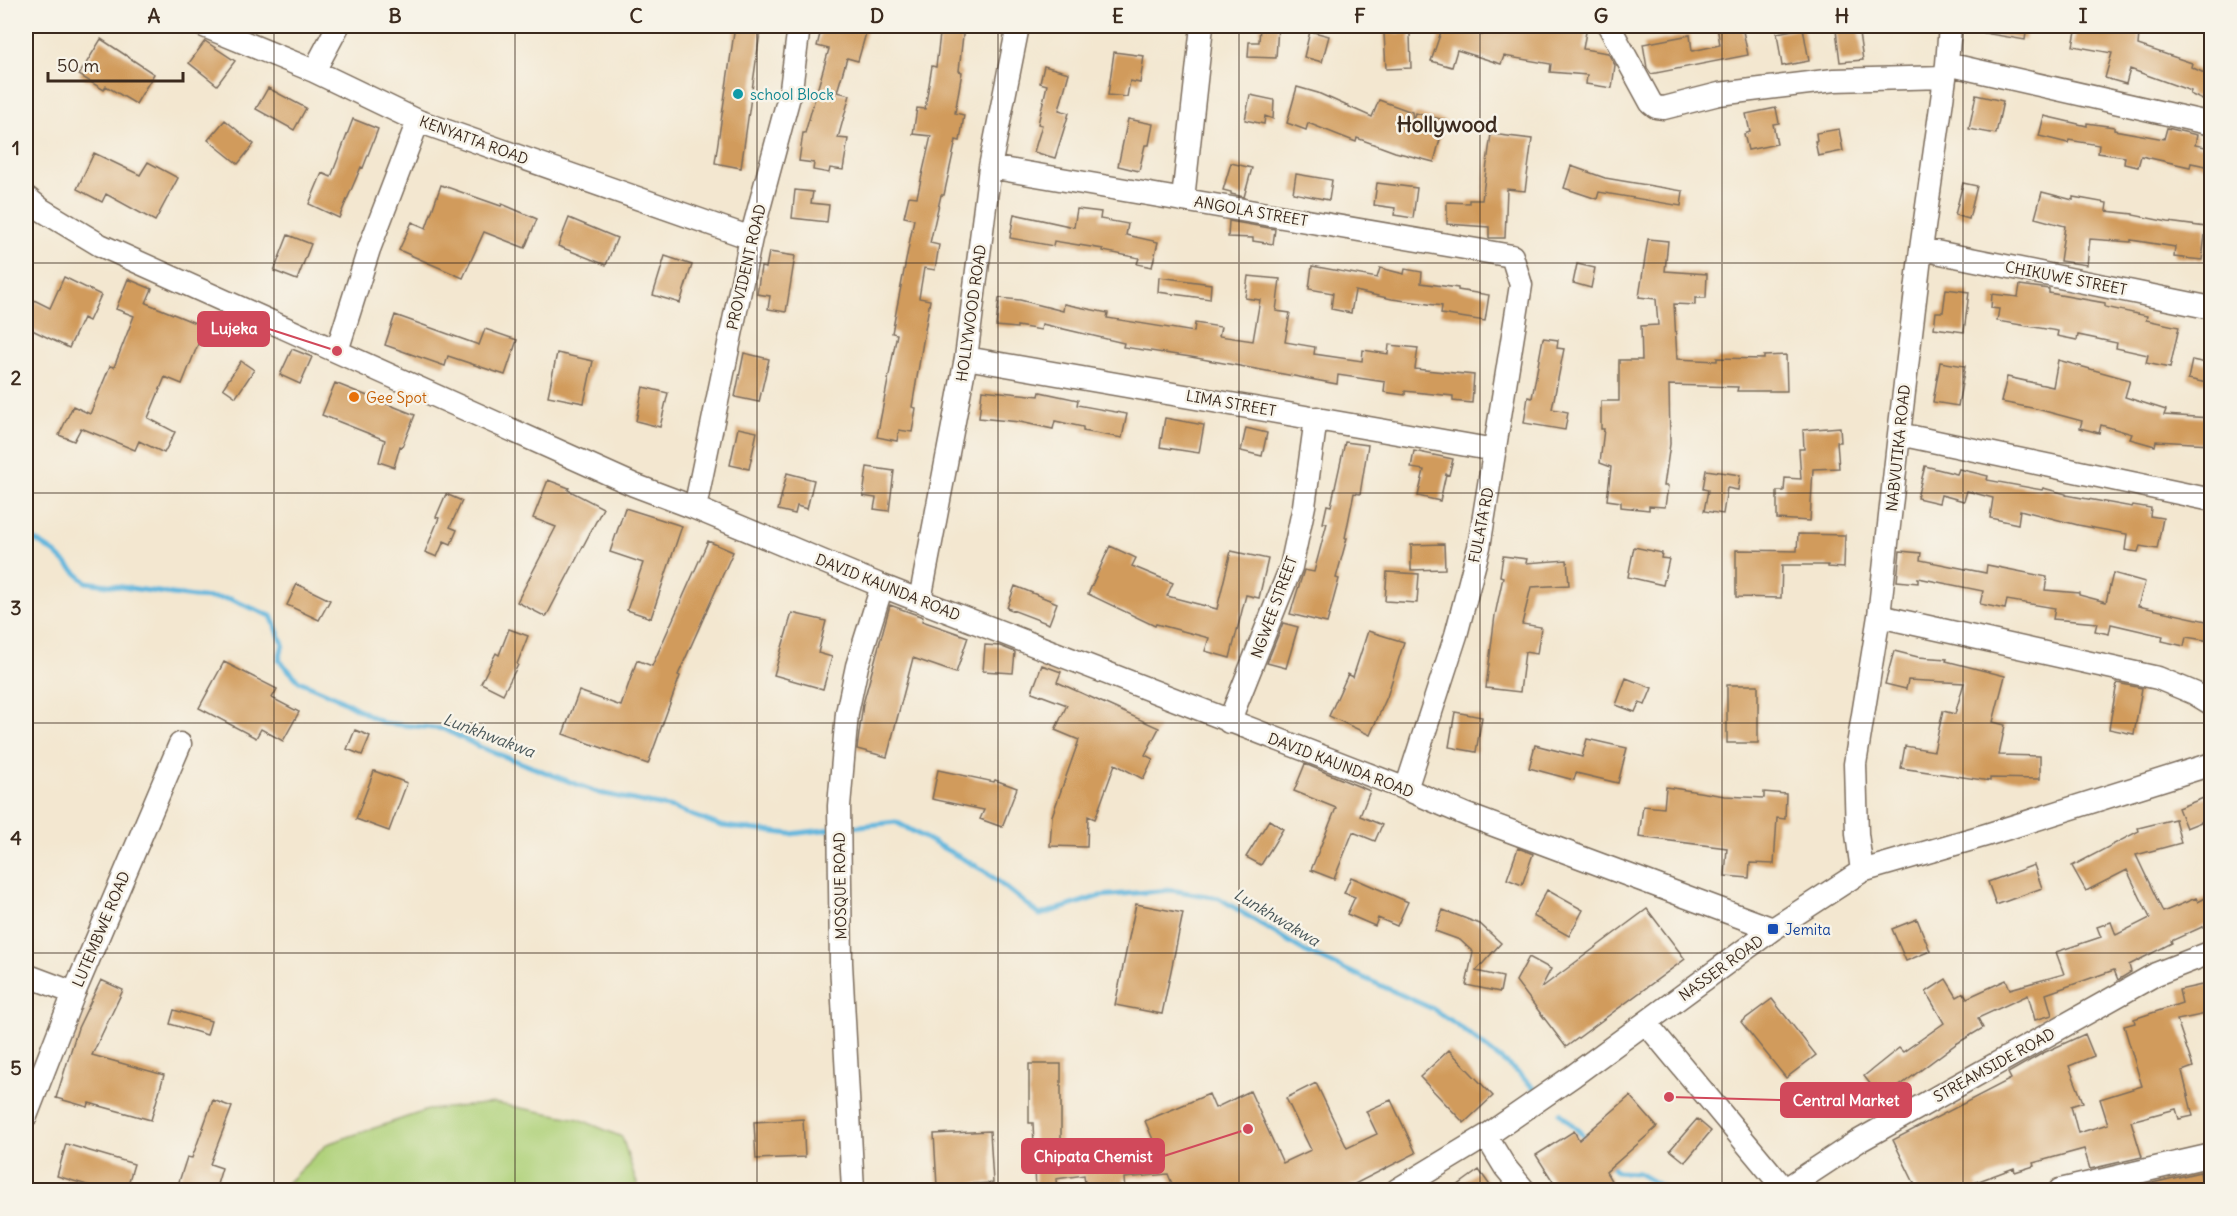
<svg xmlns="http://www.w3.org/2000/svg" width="2237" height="1216" font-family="Delius,sans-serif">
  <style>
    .green { fill: #b0d27b; stroke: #767e4c; stroke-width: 1.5 }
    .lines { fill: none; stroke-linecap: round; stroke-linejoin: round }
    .stream { stroke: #61b6dd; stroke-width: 5 }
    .building { fill: #d19b5c }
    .minor-casing { stroke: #7b6c5c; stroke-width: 25 }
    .minor { stroke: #fff; stroke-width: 22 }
    .grid { fill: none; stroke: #3b2a1e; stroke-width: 1.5; stroke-opacity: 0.55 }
    .culture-dot { fill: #0f9aa8; stroke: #f7f3e8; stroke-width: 2 }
    .food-dot { fill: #e8710a; stroke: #f7f3e8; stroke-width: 2 }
    .transit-dot { fill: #1a4fb4; stroke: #f7f3e8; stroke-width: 2 }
    .labels { text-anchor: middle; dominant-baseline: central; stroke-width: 5; stroke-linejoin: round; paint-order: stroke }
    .culture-label { font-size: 15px; fill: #0d838f; stroke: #f7f3e8; text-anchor: start }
    .street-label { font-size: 15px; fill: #3b2a1e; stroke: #f7f3e8 }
    .food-label { font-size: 15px; fill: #c56008; stroke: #f7f3e8; text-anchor: start }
    .transit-label { font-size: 15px; fill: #164399; stroke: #f7f3e8; text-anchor: start }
    .water-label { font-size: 16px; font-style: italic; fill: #465457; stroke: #f7f3e8 }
    .district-label { font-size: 21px; font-weight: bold; fill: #3b2a1e; stroke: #f7f3e8 }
    .leader { fill: none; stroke: #d1495b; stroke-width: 2 }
    .callout-dot { fill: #d1495b; stroke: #f7f3e8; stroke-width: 2 }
    .callout { fill: #d1495b; stroke: #d1495b; stroke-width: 2 }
    .callout-label { font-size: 16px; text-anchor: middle; font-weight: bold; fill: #fff }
    .neatline { fill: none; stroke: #3b2a1e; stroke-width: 2 }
    .grid-label { font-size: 20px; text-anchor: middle; font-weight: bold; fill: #3b2a1e }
  </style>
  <rect width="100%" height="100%" fill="#f7f3e8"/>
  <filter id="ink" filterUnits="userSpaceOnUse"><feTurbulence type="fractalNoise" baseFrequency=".0167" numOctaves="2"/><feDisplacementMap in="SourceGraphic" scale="12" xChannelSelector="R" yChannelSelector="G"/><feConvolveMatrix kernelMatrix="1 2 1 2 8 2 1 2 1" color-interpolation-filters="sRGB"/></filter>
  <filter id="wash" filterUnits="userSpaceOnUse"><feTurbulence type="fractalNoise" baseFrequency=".008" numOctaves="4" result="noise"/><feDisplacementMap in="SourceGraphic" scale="24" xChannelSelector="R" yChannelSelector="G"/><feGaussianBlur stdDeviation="1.35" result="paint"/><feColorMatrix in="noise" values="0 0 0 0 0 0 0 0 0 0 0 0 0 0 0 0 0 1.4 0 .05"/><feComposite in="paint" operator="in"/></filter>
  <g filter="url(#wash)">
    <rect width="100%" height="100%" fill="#f3e7d0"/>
    <path class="green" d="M494 1103 579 1119 622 1137 639 1190H280L327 1144 428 1110Z"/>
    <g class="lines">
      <path class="stream" d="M26 534 55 553 86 582 194 597 230 599 271 616 283 644 279 660 299 681 336 697 383 723 444 729 480 747 599 793 673 808 721 826 791 834 832 829
        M851 827 896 822 985 871 1040 915 1100 896 1171 890 1219 898 1304 951 1433 1009 1461 1028 1518 1073 1539 1093
        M1560 1113 1589 1141
        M1607 1161 1616 1172 1638 1173 1668 1190"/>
    </g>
    <g id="blocks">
      <path class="building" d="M735 26H761L741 168 715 163Z
        M822 26H868L858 61 847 58 837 92 850 95 838 138 848 139 843 170 830 168 829 173 813 170 814 163 799 161 803 133H805L829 49 817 46Z
        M941 26H964L959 71 962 72 955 113 964 115 960 141 956 140 944 195H941L930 243 939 245 935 270 924 268 919 298 930 300 912 407 916 408 912 432 899 430 897 441 877 437 897 334 892 333 914 219 904 217 909 196 917 197 931 136 913 134 917 108 925 109 932 66 936 67Z
        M1260 26H1278L1276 58 1248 57 1249 42H1259Z
        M1443 26H1451L1482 35 1485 26 1509 33 1510 26H1587L1583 49 1608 53 1615 65 1612 88 1586 84 1587 75 1550 72 1551 64 1504 56 1501 64 1457 50 1452 67 1431 61Z
        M1717 26H1742L1748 55 1651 74 1647 68 1643 44 1690 35 1692 51 1720 45Z
        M1985 26H2027L2025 40 1984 33Z
        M2077 26H2104L2103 30 2139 34 2138 45 2192 63 2191 67 2211 76V104L2190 94 2191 91 2130 69 2126 84 2105 78 2112 53 2073 46Z
        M1858 27 1863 60 1840 62 1836 30Z
        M1803 28 1809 61 1782 66 1777 33Z
        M1310 31 1329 36 1322 62 1304 57Z
        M1384 33H1410L1411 68 1386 69Z
        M101 39 154 74 136 104 106 86 104 90 79 75Z
        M205 41 235 61 217 85 189 63Z
        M1114 52 1144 56 1140 83 1130 81 1127 97 1108 95Z
        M1044 66 1069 73 1059 110 1069 113 1055 158 1034 152 1042 125 1038 124 1047 85 1040 83Z
        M1297 87 1318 93 1372 117 1379 100 1412 112 1413 120 1415 113 1445 120 1434 162 1395 152 1357 138 1356 142 1308 123 1306 130 1287 123Z
        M268 88 306 108 294 130 256 109Z
        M1250 95 1274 100 1273 119 1265 116 1264 124 1245 120Z
        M1976 95 2003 101 1996 134 1969 129Z
        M1776 108 1779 123 1773 124 1777 144 1748 150 1744 134 1750 132 1746 114Z
        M2044 116 2087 126V123L2114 127V130L2164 139 2167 128 2197 135 2195 145 2211 148V167L2191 163 2190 167 2141 156 2138 167 2124 164 2125 157 2098 153 2099 145 2069 140 2068 143 2039 136Z
        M353 119 378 129 363 168 361 167 339 218 309 204 322 173 331 177Z
        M1128 119 1153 124 1149 145H1145L1139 171 1118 166Z
        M225 120 254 144 238 164 208 140Z
        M1839 129 1843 151 1818 156 1815 141H1817L1816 133Z
        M1491 134 1532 139 1525 191 1507 189 1505 238H1489V227L1447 224V202L1469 203V200H1482Z
        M94 153 140 175 148 162 178 178 155 221 106 194 102 202 77 189Z
        M1231 163 1252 168 1244 197 1231 194V192L1223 190Z
        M1571 166 1605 178 1683 191 1681 206 1599 192 1597 199 1564 188Z
        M1296 174 1332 180 1329 200 1293 193Z
        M1377 183 1417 188 1413 218 1394 215 1395 208 1374 205Z
        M1963 183 1977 186 1969 219 1955 215Z
        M441 185 501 206 502 204 537 219 525 248 484 232 463 278 399 250 412 222 426 228Z
        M795 190 813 192 811 203 829 205 827 222 792 218Z
        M2042 192 2073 200V197L2107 203 2106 211 2133 214V215L2168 222 2206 227 2202 260 2174 257 2175 247 2131 240V242L2090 239 2087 265 2060 261 2065 226 2035 218Z
        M1077 209 1101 212 1100 219 1128 224 1126 235 1158 242 1152 267 1137 264 1139 258 1103 251V249L1054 241 1053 246 1010 238 1014 214 1074 227Z
        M569 218 617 238 606 265 558 246Z
        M1229 221 1275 229 1273 244 1253 241V238L1228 237Z
        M288 235 311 244 297 280 274 271Z
        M1648 239 1668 241 1665 271 1707 274 1706 298H1695V305L1674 304 1677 359 1717 361V358L1764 359V356L1786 355 1787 391H1737L1738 387 1669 385 1670 444 1664 486H1668L1665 507 1649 506V510L1621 507V502L1607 500 1611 467 1600 463 1604 429H1601V401H1619V360H1642L1641 326 1658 325 1656 299 1639 297Z
        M769 252 795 256 786 312 768 309 770 296 757 294 761 267 766 268Z
        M665 256 692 265 680 303 653 295Z
        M1577 264 1595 268 1591 288 1573 283Z
        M1312 266 1377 278 1380 268 1404 274 1405 269 1422 272 1421 283 1458 288V290L1489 295 1485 321 1441 314 1442 306 1392 299 1355 291 1351 313 1331 309 1333 293 1309 289Z
        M1248 276 1280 279 1276 311 1290 313 1285 342 1315 347 1314 354 1362 361 1363 350 1388 354 1389 345 1418 348 1415 369 1474 375 1472 403 1453 401V396L1405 391V395L1384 392 1385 382 1338 375 1337 384 1191 357 1123 347 1124 343 1042 324 1041 330 1017 326V328L996 326 999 298 1020 300 1063 311 1064 304 1108 313 1107 318 1194 332 1195 323 1221 327 1219 336 1253 341 1260 300 1245 298Z
        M64 277 101 295 89 321 83 318 69 348 26 327V296L50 308Z
        M1159 277 1211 284 1210 299 1158 292Z
        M128 279 152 289 146 303 205 327 182 384 165 377 148 418 175 432 164 453 139 441 135 450 81 428 74 441 59 435 73 406 90 414 110 366 114 367 134 316 116 309Z
        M2020 285 2049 289V293L2105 303V307L2147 316 2146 320 2179 327 2170 368 2146 363 2148 355 2116 348 2117 343 2078 335 2077 340 2057 336 2058 331 1997 321 1999 309 1991 308 1992 294 2018 297Z
        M1946 289 1969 292 1964 332 1934 328 1936 312H1943Z
        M395 315 479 345 485 329 517 340 505 375 448 356 445 366 385 345Z
        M1543 338 1558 340 1557 348 1564 349 1552 409 1568 412 1565 430 1524 423 1528 397 1532 398Z
        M292 349 312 357 300 384 280 375Z
        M557 353 593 361 584 403 548 396Z
        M744 353 769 359 759 402 735 397Z
        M2058 360 2130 380 2125 397 2166 410 2164 415 2211 418V444L2156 441 2155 446 2130 439 2132 434 2101 425 2099 433 2080 428 2082 421 2037 409 2001 402 2007 377 2053 387Z
        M2192 360 2211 364 2207 383 2188 379Z
        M241 361 254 370 236 397 223 388Z
        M1940 362 1965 366 1958 406 1933 402Z
        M335 383 415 415 402 447 400 446 394 467 379 462 385 440 322 415Z
        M643 387 668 393 660 427 636 421Z
        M982 390 1039 396 1040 392 1078 400 1077 405 1127 414 1122 438 1083 431V427L1055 421 1053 429 1020 422 979 418Z
        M1165 418 1204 425 1199 453 1160 447Z
        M1840 427 1841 442H1837L1839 468 1813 469 1810 521 1777 519V491H1784L1785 478 1801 479 1799 449H1804L1803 430Z
        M738 428 757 432 749 469 730 465Z
        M1246 428 1267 433 1262 456 1241 451Z
        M1345 442 1368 445 1360 494 1354 493 1345 538H1347L1336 578 1339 579 1327 623 1290 614 1304 570 1314 572 1327 523H1323L1327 505 1331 506Z
        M1414 451 1453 459 1449 475 1446 474 1440 501 1418 496 1424 470 1411 468Z
        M1925 466 1957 474 1959 469 1988 476 1987 480 2042 490 2043 488 2066 494V495L2132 507 2133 505 2151 508 2150 516 2163 518 2157 549 2140 546 2138 552 2125 550 2127 534 2078 525 2020 510 2018 524 1990 518 1993 498 1967 491 1964 501 1941 495 1939 503 1917 498Z
        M867 467 894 471 889 511 874 509 876 498 863 496Z
        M1706 470 1740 475 1738 490 1727 488 1723 514 1704 511 1708 490 1703 489Z
        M787 473 814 480 807 509 797 506 795 514 778 510Z
        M548 480 569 488 568 490 603 508 546 617 517 602 556 527 533 518Z
        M446 494 462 501 450 527 457 530 451 544 444 541 437 557 425 552 439 518 436 517Z
        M625 508 682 526 651 618 627 610 643 563 610 552Z
        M1798 534 1845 535 1844 568 1828 567V565H1782L1781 598 1736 597V550L1797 551Z
        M708 541 733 552 678 675 680 676 648 764 563 734 579 691 621 706 637 660 652 666Z
        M1444 544 1445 569 1411 570V545Z
        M1110 546 1136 558 1132 566 1173 583 1167 596 1217 609 1231 551 1268 559 1259 598 1246 595 1230 658 1205 651 1209 638 1156 624 1155 626 1088 594Z
        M1634 547 1662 553 1661 558 1669 559 1663 585 1628 577Z
        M1900 551 1921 553 1920 560 1986 573 1987 565 2047 577 2045 590 2079 593V595L2106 602 2113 573 2145 582 2138 606 2211 622V641L2186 637 2184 646 2162 641 2163 636 2111 624 2109 634 2095 631 2097 623 2053 619 2055 608 2007 600 2005 609 1980 604 1983 591 1918 578V583L1897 581Z
        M1503 556 1527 559 1526 563 1567 560 1569 585 1531 587 1522 624 1541 627 1537 654 1525 652 1520 692 1486 688 1495 615 1503 577 1500 576Z
        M1387 572 1419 574 1417 603 1385 601Z
        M297 584 330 600 319 620 287 605Z
        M1015 586 1057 603 1049 624 1007 608Z
        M890 605 923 617 922 621 968 637 956 673 913 658 887 757 857 749 863 704Z
        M792 613 826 621 818 653 832 657 823 689 774 675Z
        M1283 623 1298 627 1286 668 1267 663Z
        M509 629 528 636 517 664 518 665 503 694 481 683 496 653 499 655Z
        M1368 631 1404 642 1387 697 1370 735 1329 716 1348 674 1353 677Z
        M985 645 1000 646 1015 652 1013 673 983 671Z
        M1894 651 1918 657 1947 659 1946 661 2005 676 1993 722 2005 725 1999 755 2040 756V779L1990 778V781L1901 768 1905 746 1934 751 1943 711 1955 714 1964 683 1908 680 1906 689 1885 684Z
        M224 662 277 689 272 698 299 712 283 741 261 729 256 738 199 708Z
        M1042 665 1061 672 1057 682 1159 728 1145 755 1153 759 1143 779 1115 764 1095 819 1088 816 1087 847 1050 846 1052 816 1079 740 1055 730 1067 705 1032 692Z
        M1626 678 1652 688 1645 705 1639 703 1635 712 1616 705Z
        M2117 683 2142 688 2134 734 2109 729Z
        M1727 685H1758V743H1727Z
        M1455 712 1482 717 1476 752 1449 747Z
        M355 730 370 736 362 755 347 749Z
        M1587 739 1627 748 1618 783 1576 773 1574 780 1529 768 1535 745 1582 757Z
        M1305 764 1370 791 1360 816 1382 825 1375 841 1353 832 1334 879 1311 870 1336 808 1294 791Z
        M938 770 994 782 995 780 1017 788 1002 827 980 819 984 810 932 799Z
        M374 771 407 783 389 831 356 819Z
        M1666 787 1725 796 1764 798V792L1786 794 1785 819 1777 818 1774 864 1750 863 1749 878 1725 876 1727 848 1639 837 1643 806 1664 808Z
        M2211 795V818L2186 828 2178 808Z
        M2175 819 2181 843 2136 855 2163 912 2196 898 2198 902 2211 895V923L2171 941 2172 943 2129 965 2131 972 2118 980 2114 970 2046 994 2052 1015 2035 1020 2028 995 1978 1018 1983 1028 1956 1044 1882 1099 1864 1076 1899 1048 1903 1052 1944 1023 1926 992 1946 979 1957 997 1964 993 1967 998 2006 980 2010 989 2064 974 2056 952 2101 937 2097 927 2111 922 2116 935 2150 918 2127 870 2086 891 2072 866 2139 831 2138 828Z
        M1269 820 1283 829 1261 865 1246 857Z
        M1518 848 1533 854 1522 885 1507 879Z
        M2034 865 2042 888 1996 905 1988 882Z
        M1351 877 1408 902 1397 926 1378 918 1375 926 1347 914 1355 897 1344 893Z
        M1547 890 1583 910 1569 936 1533 916Z
        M1136 904 1183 913 1162 1014 1115 1005Z
        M1647 909 1685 959 1566 1047 1516 981 1529 957 1551 969 1541 988Z
        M1443 910 1480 924 1501 943 1476 971 1503 977 1500 992 1466 985 1473 952 1460 940 1435 931Z
        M1917 919 1930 951 1906 961 1892 929Z
        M101 980 123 990 92 1055 164 1075 151 1120 89 1103 88 1107 56 1098 78 1028Z
        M2211 983V1013L2177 1020 2193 1067 2182 1071 2193 1116 2179 1119 2176 1109 2131 1121 2142 1157 2090 1169 2084 1149 2033 1163 2034 1166 2015 1172 2014 1168 1976 1182 1979 1191H1918L1893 1140 2011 1079 2008 1073 2043 1053 2085 1034 2094 1056 2069 1066 2083 1102 2071 1106 2078 1133 2108 1124 2100 1099 2142 1086 2124 1026 2135 1023 2134 1019 2182 1003 2179 990Z
        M1772 999 1816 1055 1786 1078 1741 1022Z
        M174 1010 211 1021 207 1035 170 1024Z
        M1449 1050 1493 1096 1464 1123 1420 1077Z
        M1029 1064H1061V1148L1120 1142 1121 1146 1154 1142 1145 1121 1209 1094 1215 1108 1250 1091 1283 1163 1311 1150 1286 1098 1316 1083 1347 1148 1377 1134 1366 1111 1391 1100 1416 1153 1341 1191H1175L1168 1174 1124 1178 1125 1191H1086L1084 1175 1056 1179 1057 1191H1036L1033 1123H1029Z
        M1630 1096 1657 1127 1606 1172 1617 1191H1559L1536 1155 1574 1131 1579 1140Z
        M213 1100 232 1107 210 1164 222 1168 215 1191H176L187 1157 192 1158Z
        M803 1119 805 1157 756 1159 754 1122Z
        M1697 1119 1711 1131 1685 1162 1670 1150Z
        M990 1131 993 1183 937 1186 934 1134Z
        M66 1144 134 1164 126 1191H107L57 1176Z
        M1479 1170 1494 1191H1450Z
        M2200 1172 2204 1191H2118Z"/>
    </g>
  </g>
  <g filter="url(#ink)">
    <use href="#blocks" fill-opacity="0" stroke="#7b6c5c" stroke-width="1.5"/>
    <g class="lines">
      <g class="minor-casing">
        <path id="minor" d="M204 26 314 71 418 121 751 238
          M1609 26 1651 103 1656 107 1664 108 1719 94 1834 80 1945 77
          M1947 64 2212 124
          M314 71 338 26
          M990 167 1512 256 1521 285 1479 547 1456 635 1406 789
          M26 197 42 210 100 245 634 485 695 508 882 586 1406 789 1467 815 1773 929
          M1183 199 1202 26
          M1921 249 2212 308
          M337 351 369 249 418 121
          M966 358 1495 450
          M1899 434 2212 500
          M695 508 751 238 791 89 799 26
          M920 600 966 358 990 167 1018 26
          M1879 616 2158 678 2194 693 2212 704
          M1229 722 1291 567 1304 506 1316 418
          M1862 871 1857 834 1855 764 1879 616 1899 434 1921 249 1947 64 1950 26
          M26 975 74 993
          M1646 1023 1785 1190
          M26 1116 74 993 180 744
          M1486 1136 1505 1167 1524 1190
          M853 1190 841 963 839 806 847 713 857 666 882 586
          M1397 1190 1486 1136 1573 1076 1773 929 1862 871 1986 835 2212 764
          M1784 1190 1857 1142 2156 974 2212 952
          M2060 1190 2212 1155"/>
      </g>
      <use href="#minor" class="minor"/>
    </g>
  </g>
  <path class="grid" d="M274 26V1190M515 26V1190M757 26V1190M998 26V1190M1239 26V1190M1480 26V1190M1722 26V1190M1963 26V1190M26 263H2212M26 493H2212M26 723H2212M26 953H2212"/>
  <circle class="culture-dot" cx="738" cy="94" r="6"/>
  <circle class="food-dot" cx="354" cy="397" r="6"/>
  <rect class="transit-dot" x="1767" y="923" width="12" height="12" rx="3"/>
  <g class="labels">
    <g class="culture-label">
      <text x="750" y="94">school Block</text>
    </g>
    <g class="street-label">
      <text transform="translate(474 140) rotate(20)">KENYATTA ROAD</text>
      <text transform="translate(1251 211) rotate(10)">ANGOLA STREET</text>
      <text transform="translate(746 267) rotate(-77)">PROVIDENT ROAD</text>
      <text transform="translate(2066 278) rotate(11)">CHIKUWE STREET</text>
      <text transform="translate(971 313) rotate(-82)">HOLLYWOOD ROAD</text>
      <text transform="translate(1231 403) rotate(10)">LIMA STREET</text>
      <text transform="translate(1898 448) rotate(-84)">NABVUTIKA ROAD</text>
      <text transform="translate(1481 525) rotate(-79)">FULATA RD</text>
      <text transform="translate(888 587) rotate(22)">DAVID KAUNDA ROAD</text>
      <text transform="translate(1274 607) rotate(-70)">NGWEE STREET</text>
      <text transform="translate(1341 765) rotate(21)">DAVID KAUNDA ROAD</text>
      <text transform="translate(840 886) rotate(-91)">MOSQUE ROAD</text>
      <text transform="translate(101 929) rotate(-67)">LUTEMBWE ROAD</text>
      <text transform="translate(1721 968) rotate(-36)">NASSER ROAD</text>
      <text transform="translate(1994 1065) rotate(-29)">STREAMSIDE ROAD</text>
    </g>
    <g class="food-label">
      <text x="366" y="397">Gee Spot</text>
    </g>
    <g class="transit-label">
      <text x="1785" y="929">Jemita</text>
    </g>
    <g class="water-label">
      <text transform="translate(489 735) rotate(21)">Lunkhwakwa</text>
      <text transform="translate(1277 917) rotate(31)">Lunkhwakwa</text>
    </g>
    <g class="district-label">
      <text x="1447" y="124">Hollywood</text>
    </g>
  </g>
  <path class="leader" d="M337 351L269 329M1669 1097L1781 1100M1248 1129L1164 1156"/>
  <g class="callout-dot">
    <circle cx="337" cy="351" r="6"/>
    <circle cx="1669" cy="1097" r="6"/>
    <circle cx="1248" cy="1129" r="6"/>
  </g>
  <g class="callout">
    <rect x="198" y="312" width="71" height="34" rx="6"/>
    <rect x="1781" y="1083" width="130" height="34" rx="6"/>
    <rect x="1022" y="1139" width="142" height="34" rx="6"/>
  </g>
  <g class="callout-label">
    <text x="234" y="334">Lujeka</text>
    <text x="1846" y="1106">Central Market</text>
    <text x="1093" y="1162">Chipata Chemist</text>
  </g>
  <rect width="2237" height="1216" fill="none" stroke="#f7f3e8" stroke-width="66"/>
  <path d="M48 72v9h135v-9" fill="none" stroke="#3b2a1e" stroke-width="3"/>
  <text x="57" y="72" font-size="18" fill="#3b2a1e" stroke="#f7f3e8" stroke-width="4.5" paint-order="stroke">50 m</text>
  <rect x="33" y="33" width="2171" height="1150" class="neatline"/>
  <g class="grid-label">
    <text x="154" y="23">A</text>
    <text x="395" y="23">B</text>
    <text x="636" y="23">C</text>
    <text x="877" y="23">D</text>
    <text x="1118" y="23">E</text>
    <text x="1360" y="23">F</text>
    <text x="1601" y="23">G</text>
    <text x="1842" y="23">H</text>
    <text x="2083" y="23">I</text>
    <text x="16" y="155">1</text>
    <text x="16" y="385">2</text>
    <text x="16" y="615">3</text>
    <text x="16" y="845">4</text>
    <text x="16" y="1075">5</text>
  </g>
</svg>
